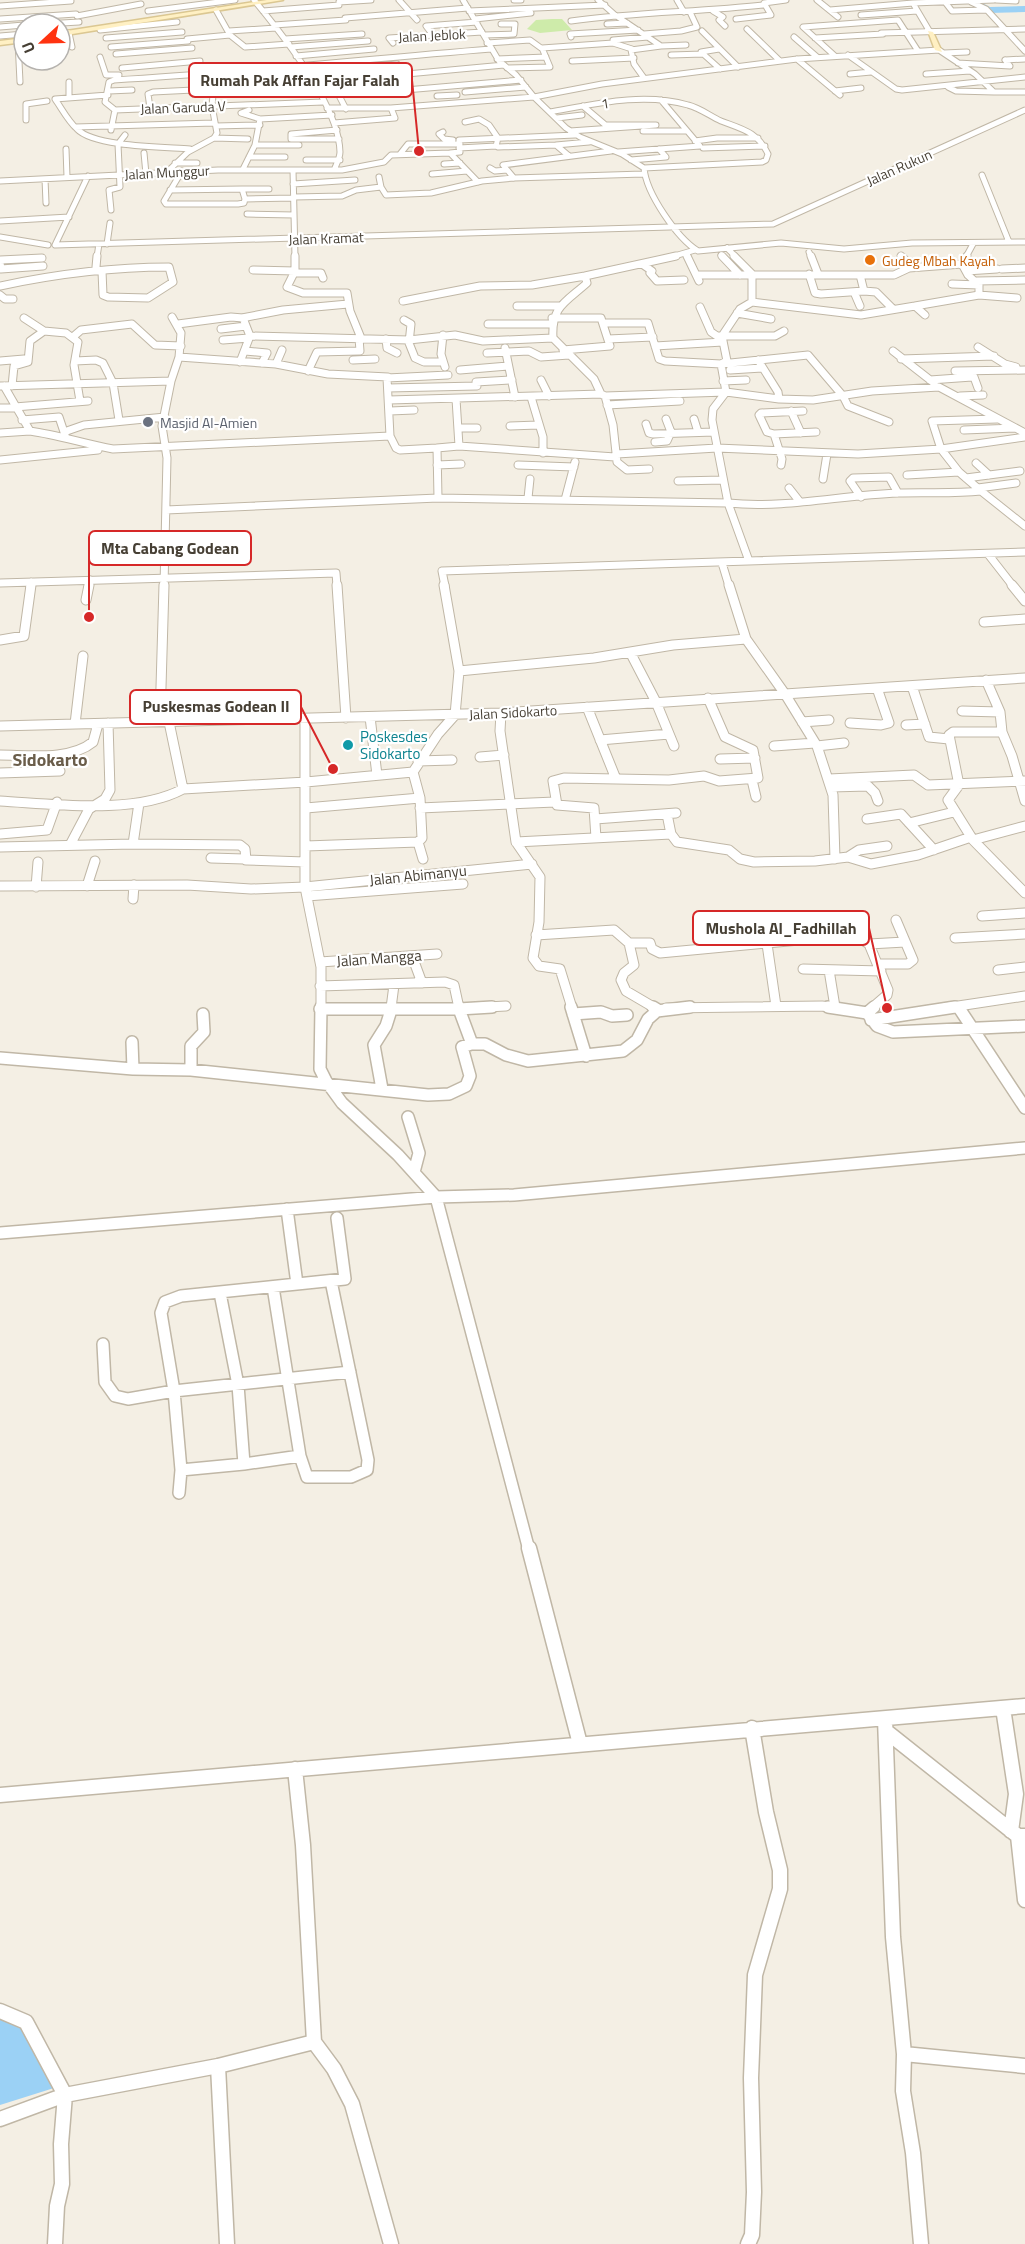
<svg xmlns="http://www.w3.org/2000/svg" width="1025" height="2244" font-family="'Titillium Web',sans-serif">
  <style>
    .green { fill: #ceebaa }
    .water { fill: #9bd1f5 }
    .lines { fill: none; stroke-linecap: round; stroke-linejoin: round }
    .river { fill: #9bd1f5; fill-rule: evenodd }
    .street-far4-casing { stroke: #c0b7a6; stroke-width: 7 }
    .street-far3-casing { stroke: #c0b7a6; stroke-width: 9 }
    .street-far2-casing { stroke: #c0b7a6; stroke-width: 11 }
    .street-far1-casing { stroke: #c0b7a6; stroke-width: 14 }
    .street-casing { stroke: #c0b7a6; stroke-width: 17 }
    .secondary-casing { stroke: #dbc792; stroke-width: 3 }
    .street-far4 { stroke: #fff; stroke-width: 5 }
    .street-far3 { stroke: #fff; stroke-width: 7 }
    .street-far2 { stroke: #fff; stroke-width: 9 }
    .street-far1 { stroke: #fff; stroke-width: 11 }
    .street { stroke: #fff; stroke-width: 14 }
    .secondary { fill: #fff0c3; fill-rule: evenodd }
    .food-dot { fill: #e8710a; stroke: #fff; stroke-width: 2 }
    .worship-dot { fill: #6b7280; stroke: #fff; stroke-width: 2 }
    .culture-dot { fill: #0f9aa8; stroke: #fff; stroke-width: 2 }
    .labels { text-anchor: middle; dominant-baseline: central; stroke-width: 4.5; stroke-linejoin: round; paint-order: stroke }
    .far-street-label { font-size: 14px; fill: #463f34; stroke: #fff }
    .far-food-label { font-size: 14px; fill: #c56008; stroke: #fff; text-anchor: start }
    .far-worship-label { font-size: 14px; fill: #5b616d; stroke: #fff; text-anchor: start }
    .culture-label { font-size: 15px; fill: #0d838f; stroke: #fff; text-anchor: start }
    .street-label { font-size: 15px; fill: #463f34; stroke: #fff }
    .quarter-label { font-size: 18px; font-weight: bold; fill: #6a5d4a; stroke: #fff }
    .leader { fill: none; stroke: #d62828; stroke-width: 2 }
    .callout-dot { fill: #d62828; stroke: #fff; stroke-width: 2 }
    .callout { fill: #fff; stroke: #d62828; stroke-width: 2 }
    .callout-label { font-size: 16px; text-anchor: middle; font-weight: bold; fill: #463f34 }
  </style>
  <rect width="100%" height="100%" fill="#f4efe4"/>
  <path class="green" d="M552 19H562L572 30 540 33 527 29 536 20Z"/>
  <path class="water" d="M0 2018 23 2027 54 2088 0 2105Z"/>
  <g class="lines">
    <path class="river" d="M965 0H976L990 7 1025 6V12L988 13Z"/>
    <g class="street-far4-casing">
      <path id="street-far4" d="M254 0C283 35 339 106 340 152 340 158 336 165 334 170
        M399 0 417 20
        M463 0 499 61 516 75 534 97 566 128 580 137 622 154 644 168 762 162 766 160 768 154C758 132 742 129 721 121 710 116 700 108 688 105 643 92 595 104 550 112
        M514 0H521
        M598 0 615 15 661 46 631 50 634 64 644 78
        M677 0 684 12
        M817 0 838 17
        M996 0 1016 1
        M339 2 371 0
        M945 2 952 11 986 10
        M971 2 986 9 1025 51
        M914 5 930 32
        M0 6 71 1
        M830 10 913 3 994 0
        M148 11 235 0
        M263 11 339 5
        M469 11 605 5
        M713 11 723 17 719 20 725 26
        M861 15 917 11
        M77 16 141 4
        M345 18 468 8
        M0 19 76 14
        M475 19 531 13
        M736 19 771 15 764 3 786 0
        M571 21C635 12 699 12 763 5
        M45 24 79 22
        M607 24 627 23
        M274 25 346 20
        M0 27 24 25
        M747 29 780 61
        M100 30 177 22
        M229 31 276 28
        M702 31 738 67
        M69 33 72 47
        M881 33 1025 29
        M432 34 426 26 477 22
        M644 34 681 31 697 27 690 12
        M230 35 245 47 289 44
        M484 35 514 34 515 24H501
        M0 36 24 34
        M571 37 570 34 638 30
        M794 37 817 57
        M106 38 182 32
        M815 38 883 34
        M187 39 230 35 216 10
        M285 39 362 34
        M613 40 648 37
        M18 41 20 82
        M393 43 389 38 482 32
        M487 43 530 40 541 48
        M661 46 686 45
        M111 47 188 41
        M291 47 368 41
        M719 49 701 52 720 69
        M944 53 967 52
        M116 54 192 48
        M671 55 703 54
        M848 55 896 89 902 90 1025 77
        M296 56 374 49
        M835 56 803 27 898 20 918 51
        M100 57 106 75H119
        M497 59 546 57
        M797 59 840 95
        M1005 60 1025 59
        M572 61 634 58
        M958 63 1010 66 1005 60
        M213 67 257 66 262 79 259 90
        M122 68 200 61
        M507 68 550 67 542 48 613 43 632 49
        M307 72 397 64
        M850 74 871 72
        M926 74 970 71
        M282 79 310 76
        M69 82V97
        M334 86 392 80 391 76 396 75 504 65
        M327 87 334 86 346 109
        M948 87 956 91 994 92
        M109 91 132 90
        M835 91 861 88
        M465 92 526 87
        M359 94 521 80
        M108 95 55 99C62 109 68 121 77 129 94 147 165 147 190 149
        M437 96 457 95
        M583 106 609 128
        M150 108 148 94 153 92 214 89 317 90
        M327 108H391L534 97 602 84 797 59 939 50 975 74 994 92H1025
        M115 110 323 102
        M249 110 241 113 260 119 332 115
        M557 118 582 115
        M26 120V104L47 101
        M465 122 479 119 489 125 498 138 496 146 498 147 556 145 569 156
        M334 123 395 118 391 108
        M216 126 260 125
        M75 127 214 123
        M111 130 115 110 105 102 109 82 114 80C240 73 365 59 491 49
        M337 130 291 134V139H339
        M570 131 656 125H606
        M643 131H686
        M443 132 439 134 444 139 453 140
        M214 138 248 139
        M695 141 717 138H758
        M255 145H299
        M556 145 589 142
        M459 148 496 146
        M703 148 765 146
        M66 149 67 177
        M618 152 700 146 661 100
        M144 153 146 174
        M450 153 460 152 459 140 575 135
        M400 154 408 144H460
        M249 157H285
        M306 160H340
        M631 160 666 157 659 149
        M175 163H197
        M444 164 460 163
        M490 168 495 171 507 170
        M644 168C646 193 677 238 698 251L781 243 844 249 912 243 1025 242
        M243 169 255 145 260 119
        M293 170 295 257
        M182 171 164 201 166 204H238L244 203 245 199 294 198
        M167 172 188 152 214 138 217 133 212 106 214 84
        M432 174 467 171
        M982 175 1009 242
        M88 176 55 245 773 224 1025 110
        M514 178 503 165 611 151
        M45 179 46 203
        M0 181 218 170H342L384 162 391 155 450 153 478 182
        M293 184 355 180
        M381 187 386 195 431 193 482 181 514 178 643 174
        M242 189H269
        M170 190 242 189 245 199
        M294 197 342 196 356 190 381 187 379 177
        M111 210 109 190 120 187 118 144 125 135
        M247 214 294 215
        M0 221 69 217
        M0 237 48 245
        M107 244 110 223
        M727 248 736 257
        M809 252 811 257
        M686 254 688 257
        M721 255 723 257
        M97 257 99 244
        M671 257 695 250
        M966 257 973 244"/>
    </g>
    <g class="street-far3-casing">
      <path id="street-far3" d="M295 256V271L287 287 303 293H347L350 311 361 338
        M687 256 699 281
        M722 256 740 275
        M734 256 752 274V302L740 309 722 336 727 361 721 364 726 392 713 409 712 420 728 503 749 561
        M811 256 818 274
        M901 256 913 267
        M0 260 42 258
        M0 263 1 269 43 266
        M642 264 652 271 650 273 657 281 684 280
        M96 267 97 256
        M1002 269 1025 268
        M253 270 295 271
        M966 271 997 269
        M294 273H321L323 278
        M809 274 815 293 821 294 864 291 860 275
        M698 275H894L909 268 962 264
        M977 281 1025 280
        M952 284 979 285
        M0 286C56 274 112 267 169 267L173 282 148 298 108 297 103 295 102 271
        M864 291 876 292 893 309
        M854 292 860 306
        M0 295 5 299H13
        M979 295 1017 298
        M403 301 480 286 532 285 585 276
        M752 302 861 315 915 306
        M517 306H559
        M700 307 711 332 717 336H775L784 331
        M737 313 771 319
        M925 315 915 306 979 295V285L968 275 962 264 967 256
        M242 318 283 310 348 304
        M552 318H601L610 346 563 350
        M404 320 411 324 409 343 415 358 424 362H443
        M603 323H648L659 359 665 361 721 364 808 355 843 396 848 406 889 422
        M178 324 231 317 243 318 250 336 240 362
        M488 324H551
        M221 329 246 326
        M44 331 66 333 78 342 74 365 80 401
        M443 335 441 354 445 367
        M74 336 81 330 132 324 155 345 181 346
        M250 336 409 340 455 335 483 341 553 338
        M386 339 387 348 397 353
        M608 339 653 337
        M223 340 249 338
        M655 346 723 342
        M978 347 1005 364 1016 367
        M505 348 515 397
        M245 351 267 353 262 363
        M893 351 934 383
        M487 353 529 351 541 357 569 355
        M179 357 276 364 328 374 388 377
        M901 359 994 356
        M353 360 375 359
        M0 361 24 359
        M75 361 96 360 103 363 113 383 119 420
        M276 364 282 350
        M460 370 508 366
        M730 370 762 368
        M308 371 317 352 360 351 359 338
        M955 371 1025 370
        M974 377 978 388
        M541 380 549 396
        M930 380 972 377
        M723 381 746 380
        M476 382 512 380
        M0 386 171 381
        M4 386 30 431C58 435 85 444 113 449L390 436 396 448 400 450 437 448 438 498
        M12 386 14 366 28 362 30 341 44 331 24 318
        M388 388 477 386
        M605 396 726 392 779 399 778 392 758 360
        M960 396 983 395
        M531 397 543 437V453
        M456 399 459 446
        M779 399 813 400 872 391 939 387 1025 433
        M389 400 601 394
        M607 405 680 401
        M15 407 88 401
        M0 408H15
        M390 411 414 410
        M791 411 801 433
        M694 419 698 432
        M22 420 59 417 66 438
        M646 424 649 433 653 434 714 432
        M510 426 538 425
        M458 428H477
        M964 430 1015 428
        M64 432 84 425 165 417
        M0 433 30 431
        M774 434 767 432 759 415 761 413 803 411
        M390 436 387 378 448 375
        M655 442 667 441 671 432 666 419
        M437 448 459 446 615 457
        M617 454 717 448 858 454 941 449 1025 437
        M0 460 98 450
        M976 463 989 475
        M437 465 461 464
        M518 465 574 467
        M781 465 782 459 774 434 816 432
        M649 469 627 470 617 462 613 425 605 396 601 394 594 379 553 338C551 306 566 302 587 283L585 276 676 256
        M907 475 959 472
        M966 478 1020 471
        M823 479 827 454
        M678 481 723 480
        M789 488 800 502
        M978 488 1016 483
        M981 491 959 472 941 449 932 421 997 419
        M861 497 850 481 853 478 889 477 898 493
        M528 498 530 479
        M565 500 575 462
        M166 510 438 498 728 503C785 509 841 495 898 493 926 492 953 494 981 491L1025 526
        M988 554 1013 586
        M722 563 729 586
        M0 583 336 573 337 586
        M30 586 31 582
        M89 586 90 580
        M164 586 167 458 162 426 171 381 179 357 181 333 172 317
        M445 586 442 571 1025 552"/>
    </g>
    <g class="street-far2-casing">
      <path id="street-far2" d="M337 585 346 718
        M729 585 746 639 785 694 817 746 833 795 835 859
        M1012 585 1025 601
        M86 600 89 585
        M984 622 1025 619
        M0 640 24 636 31 585
        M630 652 656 702 674 746
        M459 671 594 658 673 645 746 639
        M986 680 1000 712 1002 732 1012 756 1025 801
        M912 686 929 737 949 739
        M587 707 616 779
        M962 711 1000 712
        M501 713 500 731 516 842 671 834
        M370 717 377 775
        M305 720V887L321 967V1008
        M160 721 164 585
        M169 722 183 789
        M802 722 829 720
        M850 723 881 725 889 723 877 688
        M75 724 83 656
        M906 725 925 724
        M0 726 501 713 1025 678
        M1002 732H953L949 735 959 785 948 800 973 840 1025 893
        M600 740 669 734
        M774 746 815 743
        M817 746 844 743
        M0 755C28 755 70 761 93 742L98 724
        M480 757 504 755
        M720 759 755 758
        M418 761 452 760
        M0 773 60 771
        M829 779 914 775 928 785 1025 781
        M752 780 756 797
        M831 787 868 786 875 793 878 801
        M0 801C54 804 135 815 183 789L306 782 413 772
        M306 808 420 798
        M420 808 555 802
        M667 814 671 834 677 842 729 850 740 859 754 862 815 861 848 857 871 864 918 855 971 837
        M595 819 676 813
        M867 819 901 814 934 850
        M909 823 954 812
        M0 834 47 830 57 802
        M596 838 594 808 557 805 553 781 564 778 669 780 704 776 719 781 758 778 753 750 725 737 708 698
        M973 840 1025 826
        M516 842 540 877 539 922 533 958 539 966 560 969 572 1008
        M133 844 139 803
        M70 845 89 809 105 799 110 790 108 723
        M306 846 418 842
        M0 847 133 844 240 845 245 849 246 860 305 862
        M848 857 859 850 887 846
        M211 858 244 859
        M423 859 418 842 422 838 420 798 413 772 438 734 455 715 459 671 444 585
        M0 886 187 885 251 889 305 887 532 864
        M87 886 95 861
        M36 887 38 862
        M307 896 463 884
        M133 899 134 885
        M982 916 1025 913
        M536 935 614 930 629 943
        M955 938 1025 934
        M629 943H650L652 949 660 953 799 940 861 939 869 944 888 990 887 995 872 1008
        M629 943 634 965 624 973 621 980 626 991 655 1008
        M767 944 776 1006
        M869 944 905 942
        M412 956 422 983
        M320 962 437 954
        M878 964H908L913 960 896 920
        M803 969 881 971
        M829 970 835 1007
        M998 970 1025 967
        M320 986 445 982 454 985 459 1008
        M391 1008 394 985
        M468 1008 506 1006
        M666 1008 822 1006 837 1008
        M945 1008 1025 996"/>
    </g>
    <g class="street-far1-casing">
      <path id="street-far1" d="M321 1007 320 1069 326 1081 342 1103 398 1155 436 1197 529 1550
        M459 1007V1009L492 1007
        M571 1007 586 1056
        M653 1007 658 1010
        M828 1007 867 1013 877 1026 893 1032 1025 1026
        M959 1008 1025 1108
        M320 1009H459L472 1044
        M867 1013 874 1007
        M573 1014 601 1012 612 1016 627 1015
        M871 1020 955 1007
        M132 1042 133 1069
        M0 1058 133 1069 191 1070 428 1095 449 1094 466 1086 470 1076 462 1047 471 1044H485L506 1055 528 1061 623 1051 637 1040 648 1019 657 1011 690 1007
        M191 1070V1046L204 1032 203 1014
        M382 1089 374 1045 386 1026 392 1007
        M408 1117 419 1153 414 1172
        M287 1209 297 1284
        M0 1233 436 1197 514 1195 1025 1148
        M273 1287 300 1456 307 1477H351L367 1470 368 1460 331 1281
        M220 1293 238 1385 244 1464 300 1456
        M103 1344 105 1382 115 1396 128 1399 174 1391 350 1372
        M244 1464 181 1470 174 1391 161 1313 165 1302 181 1296 345 1279 337 1218
        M179 1493 181 1470"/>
    </g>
    <g class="street-casing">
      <path id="street" d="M529 1548 580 1744
        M1003 1708 1016 1794 1011 1831
        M885 1719 893 1937 904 2054 903 2091 913 2153 921 2244
        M887 1732 1018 1836H1025
        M295 1769 303 1845 314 2042 334 2069 352 2104 391 2244
        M0 1795 1025 1706
        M1018 1836 1025 1900
        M0 2011 26 2022 65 2095 61 2144 62 2184 57 2206 55 2244
        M904 2054 1025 2066
        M218 2066 227 2244
        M0 2119 65 2095 218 2066 314 2042
        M748 2244 752 2235 754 2192 751 2078 755 1975 780 1889V1870L766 1812 752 1728"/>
    </g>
    <g class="secondary-casing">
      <path id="secondary" d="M267 0H283L60 36V32Z
        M928 31 933 32 942 52 935 50Z
        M24 38V42L0 45V41Z"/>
    </g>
    <use href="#street-far4" class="street-far4"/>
    <use href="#street-far3" class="street-far3"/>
    <use href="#street-far2" class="street-far2"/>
    <use href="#street-far1" class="street-far1"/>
    <use href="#street" class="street"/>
    <use href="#secondary" class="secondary"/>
  </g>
  <circle class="food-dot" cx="870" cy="260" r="6"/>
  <circle class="worship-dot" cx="148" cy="422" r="6"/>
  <circle class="culture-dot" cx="348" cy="745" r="6"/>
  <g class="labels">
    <g class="far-street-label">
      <text transform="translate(432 35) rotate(-3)">Jalan Jeblok</text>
      <text transform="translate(605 103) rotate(-9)">1</text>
      <text transform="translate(183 107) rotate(-2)">Jalan Garuda V</text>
      <text transform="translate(899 167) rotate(-24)">Jalan Rukun</text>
      <text transform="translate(167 172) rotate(-3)">Jalan Munggur</text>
      <text transform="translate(326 238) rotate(-2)">Jalan Kramat</text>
      <text transform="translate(513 712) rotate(-3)">Jalan Sidokarto</text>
    </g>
    <g class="far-food-label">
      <text x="882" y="260">Gudeg Mbah Kayah</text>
    </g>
    <g class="far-worship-label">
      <text x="160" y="422">Masjid Al-Amien</text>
    </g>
    <g class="culture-label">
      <text x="360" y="736">Poskesdes<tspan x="360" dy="17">Sidokarto</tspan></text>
    </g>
    <g class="street-label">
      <text transform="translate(418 875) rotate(-6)">Jalan Abimanyu</text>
      <text transform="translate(379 958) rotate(-4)">Jalan Mangga</text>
    </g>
    <g class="quarter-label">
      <text x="50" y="759">Sidokarto</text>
    </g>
  </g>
  <path class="leader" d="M419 151L412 80M89 617L89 548M333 769L301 707M887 1008L869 928"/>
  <g class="callout-dot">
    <circle cx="419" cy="151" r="6"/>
    <circle cx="89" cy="617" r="6"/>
    <circle cx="333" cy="769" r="6"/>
    <circle cx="887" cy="1008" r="6"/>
  </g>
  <g class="callout">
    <rect x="189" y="63" width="223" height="34" rx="6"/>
    <rect x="89" y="531" width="162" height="34" rx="6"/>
    <rect x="130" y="690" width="171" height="34" rx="6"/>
    <rect x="693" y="911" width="176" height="34" rx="6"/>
  </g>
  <g class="callout-label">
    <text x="300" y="86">Rumah Pak Affan Fajar Falah</text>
    <text x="170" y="554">Mta Cabang Godean</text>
    <text x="216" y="712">Puskesmas Godean II</text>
    <text x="781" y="934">Mushola Al_Fadhillah</text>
  </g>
  <g transform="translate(42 42) rotate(248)"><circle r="28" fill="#ffffff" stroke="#b5b2ae" stroke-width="1.5"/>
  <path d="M0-4.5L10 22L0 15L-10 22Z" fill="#ff3310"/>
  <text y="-9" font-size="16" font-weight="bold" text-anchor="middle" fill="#463f34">U</text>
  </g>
</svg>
